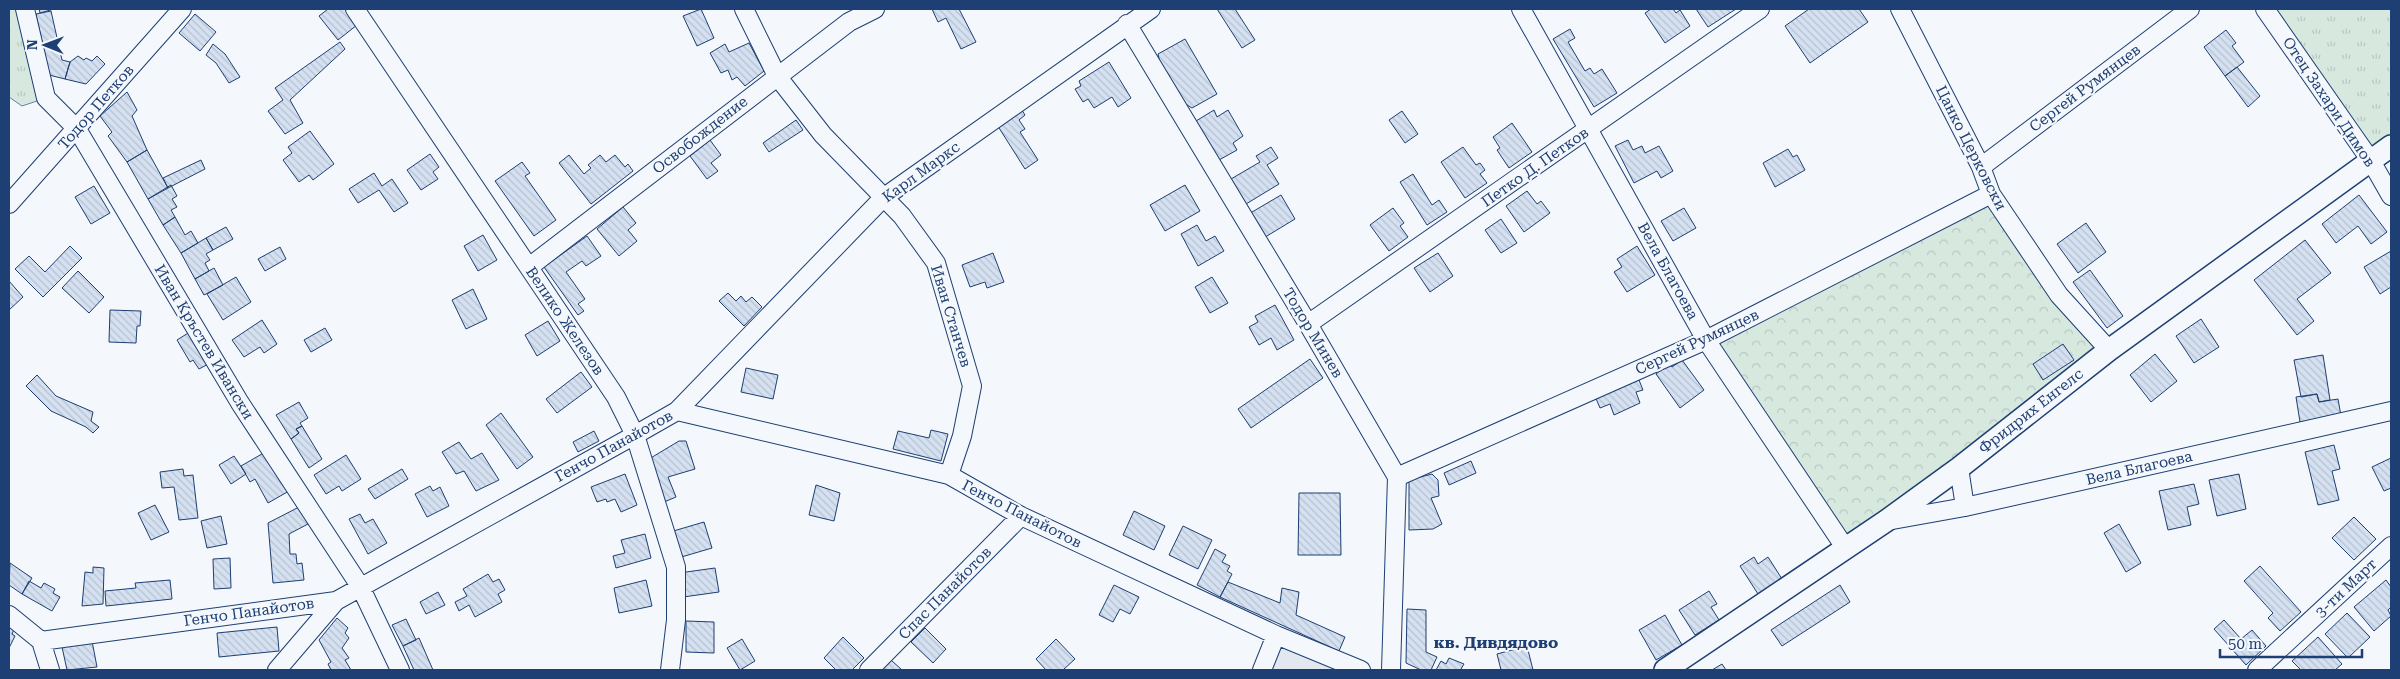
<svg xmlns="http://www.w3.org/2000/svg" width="2400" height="679" font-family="'Roboto Serif',serif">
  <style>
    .grass { fill: url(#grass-tufts); stroke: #687fa3 }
    .forest { fill: url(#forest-crowns); stroke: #687fa3 }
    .parking { fill: #e3e8f0; stroke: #687fa3 }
    .building { fill: url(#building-back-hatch); stroke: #1d3f73 }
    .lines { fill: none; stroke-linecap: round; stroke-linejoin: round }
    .minor-casing { stroke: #1d3f73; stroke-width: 20 }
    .tertiary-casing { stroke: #1d3f73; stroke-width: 24 }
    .minor { stroke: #f4f7fb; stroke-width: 18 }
    .tertiary { stroke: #f4f7fb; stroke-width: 21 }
    .labels { text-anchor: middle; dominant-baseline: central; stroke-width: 4; stroke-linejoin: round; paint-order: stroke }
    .street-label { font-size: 15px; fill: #1d3f73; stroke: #f4f7fb }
    .neighbourhood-label { font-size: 16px; font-weight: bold; fill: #1d3f73; stroke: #f4f7fb }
  </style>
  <defs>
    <pattern id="grass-tufts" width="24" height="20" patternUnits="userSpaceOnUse" patternTransform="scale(1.25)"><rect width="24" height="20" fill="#d7e8df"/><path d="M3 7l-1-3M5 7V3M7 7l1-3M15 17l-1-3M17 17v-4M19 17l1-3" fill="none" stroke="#b8c8c3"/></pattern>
    <pattern id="forest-crowns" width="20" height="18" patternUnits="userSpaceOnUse" patternTransform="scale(1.25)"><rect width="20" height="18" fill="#d7e8df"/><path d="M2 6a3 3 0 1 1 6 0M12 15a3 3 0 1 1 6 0" fill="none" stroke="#b8c8c3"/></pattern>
    <pattern id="building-back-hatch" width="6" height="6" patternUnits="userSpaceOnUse" patternTransform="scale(1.25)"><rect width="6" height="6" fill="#d5e0f0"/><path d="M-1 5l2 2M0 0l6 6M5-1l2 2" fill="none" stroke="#b6c1d1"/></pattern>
  </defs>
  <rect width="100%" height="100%" fill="#f4f7fb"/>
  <path class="grass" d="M9 9H25L46 98 22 106 9 97Z
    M2265 9H2391V146L2371 161Z"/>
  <path class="forest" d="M1991 194 2109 350 1846 549 1706 340Z"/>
  <path class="parking" d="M1276 635 1361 670H1262Z"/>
  <path class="building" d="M39 9H54L40 13Z
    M328 9H345L357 25 338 40 319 16Z
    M701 9 714 38 697 46 683 16Z
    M932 9H959L976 42 961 49 946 18 938 22Z
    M1217 9H1235L1255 40 1242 48Z
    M1651 9H1673L1676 13 1680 10 1690 26 1665 43 1645 13Z
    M1696 9H1736L1708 27Z
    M1809 9H1859L1868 22 1810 63 1785 26Z
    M51 11 62 60 70 62 65 79 49 75 36 14Z
    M195 14 216 32 200 51 179 33Z
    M1570 29 1575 38 1568 42 1585 71 1590 68 1594 74 1602 69 1617 93 1594 107 1553 39Z
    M2226 30 2236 43 2232 46 2244 62 2225 76 2204 47Z
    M1185 39 1217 94 1192 108 1184 103 1160 63 1158 54Z
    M340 42 345 49 290 100 303 123 285 134 268 111 283 100 275 88Z
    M749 43 764 71 745 86 737 77 732 80 728 70 721 73 710 53 725 44 729 52Z
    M213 44 225 54 240 77 229 83 216 63 206 55Z
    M78 56 84 60 86 58 92 61 97 56 105 64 86 84 65 79 70 62Z
    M1109 62 1131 98 1118 107 1112 97 1094 108 1088 99 1083 102 1075 89 1081 86 1079 81Z
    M2237 67 2260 96 2248 107 2225 76Z
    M127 92 137 110 132 116 147 150 127 162 108 136 112 132 100 116Z
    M1018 104 1025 115 1019 120 1025 129 1020 132 1038 160 1025 169 994 120Z
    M1214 110 1217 117 1228 110 1243 136 1233 143 1237 150 1219 160 1196 121Z
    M1402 111 1418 134 1405 143 1389 120Z
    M796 120 803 130 769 152 763 143Z
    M1512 123 1532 152 1509 168 1497 150 1500 148 1493 137Z
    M310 131 334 164 313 180 309 175 299 182 283 160 292 153 288 147Z
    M710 140 721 155 711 163 718 171 707 179 690 156Z
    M1628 140 1633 150 1642 146 1645 153 1659 146 1673 171 1661 178 1657 171 1634 183 1615 146Z
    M1271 147 1278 158 1267 165 1279 184 1246 204 1231 179 1260 162 1256 156Z
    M1463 147 1476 165 1480 163 1485 170 1480 174 1487 183 1465 198 1441 162Z
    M1788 149 1793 157 1797 155 1805 170 1775 187 1763 163Z
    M147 150 168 188 148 199 127 162Z
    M430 154 439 167 433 172 438 179 421 190 407 170Z
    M569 155 584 174 591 168 588 165 600 155 606 162 615 155 625 167 628 164 633 171 591 204 559 163Z
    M201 160 205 169 168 188 163 178Z
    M522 162 530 173 525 176 556 220 534 236 495 181Z
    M374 173 382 186 392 179 408 203 394 212 379 190 358 203 349 189Z
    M1413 174 1432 205 1439 200 1447 212 1427 225 1400 182Z
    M171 185 177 196 172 199 177 207 171 210 175 217 163 225 148 199Z
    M1185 185 1200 211 1165 231 1150 205Z
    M94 186 110 213 91 224 75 197Z
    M1527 191 1537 204 1541 201 1550 213 1524 232 1506 206Z
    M1281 195 1295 219 1262 239 1247 215Z
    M2359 195 2387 232 2371 244 2358 226 2336 243 2322 224Z
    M623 207 636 223 628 230 637 241 619 256 597 229Z
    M1393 208 1404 223 1400 226 1408 237 1389 251 1370 225Z
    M1684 208 1696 228 1673 241 1661 221Z
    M175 217 185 235 191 231 198 243 181 253 163 225Z
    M1501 219 1517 243 1501 253 1485 230Z
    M2086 223 2106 252 2078 273 2057 244Z
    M1197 225 1206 241 1215 236 1224 251 1198 266 1181 234Z
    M226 227 233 239 213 250 206 238Z
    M483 235 497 260 478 271 464 246Z
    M587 236 601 256 586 266 582 261 566 272 585 299 578 304 584 311 578 315 544 267Z
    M206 238 213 250 206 254 210 260 205 263 209 271 195 279 181 253Z
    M2305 240 2331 273 2297 299 2314 321 2297 335 2254 280Z
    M70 246 82 258 43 297 15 269 29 256 45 272Z
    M1637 246 1655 275 1627 292 1614 272 1622 267 1617 259Z
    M280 247 286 259 265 271 258 259Z
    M2391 251V287L2380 294 2364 267Z
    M993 253 1004 282 987 288 985 282 970 287 962 265Z
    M1438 253 1453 276 1430 292 1414 268Z
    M214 268 223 285 204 295 195 279Z
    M2090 270 2123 316 2107 328 2073 282Z
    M78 271 104 297 89 313 62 288Z
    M236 277 251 302 223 320 207 294Z
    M1212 277 1228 303 1210 313 1195 287Z
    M9 281 23 297 9 310Z
    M473 289 487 319 466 329 452 300Z
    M728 293 736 301 741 296 746 302 752 297 762 307 744 326 719 301Z
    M1275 305 1294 340 1277 350 1271 338 1259 345 1249 327 1258 322 1255 316Z
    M110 310 141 311 140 326H137L136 343 109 342Z
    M2201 319 2219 347 2194 363 2176 336Z
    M262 320 277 344 264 353 260 347 244 357 232 340Z
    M548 321 560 341 537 356 525 335Z
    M325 328 332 340 311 352 304 340Z
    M193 330 212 362 199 369 193 360 190 362 177 340Z
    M2063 344 2074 360 2043 380 2033 364Z
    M2155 354 2177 381 2151 402 2130 375Z
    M2323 355 2330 400 2319 402 2317 394 2301 397 2294 360Z
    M1310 359 1323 378 1251 428 1238 409Z
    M1682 360 1704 390 1680 408 1656 374 1670 364 1672 367Z
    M746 368 778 375 773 399 741 392Z
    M1635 370 1643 390 1636 392 1640 403 1614 415 1610 404 1600 408 1592 389Z
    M581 372 592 387 557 413 546 399Z
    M37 375 56 396 93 412 91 421 99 427 93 433 86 427 51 411 26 386Z
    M2317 394 2319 402 2338 399 2341 416 2300 422 2296 397Z
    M299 402 308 418 300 423 302 426 296 429 299 433 291 439 276 415Z
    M501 413 533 457 517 469 486 425Z
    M302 426 322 459 309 468 291 439 299 433 296 429Z
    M931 430 948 434 941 461 893 449 898 431 929 438Z
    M594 431 599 441 578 452 573 442Z
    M679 441H686L695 469 668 477 676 497 664 502 649 459Z
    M459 442 471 459 482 453 499 480 476 491 464 471 456 474 442 452Z
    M2334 445 2340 469 2332 471 2339 500 2318 505 2305 452Z
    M267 451 289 491 268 503 255 479 250 482 241 466Z
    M346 455 361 479 342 491 339 486 326 494 314 475Z
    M234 456 246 474 231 484 219 465Z
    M2391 458V488L2384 491 2372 467Z
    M1471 461 1476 473 1449 485 1444 473Z
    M183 469 184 476 193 475 198 518 179 520 174 487 162 488 160 472Z
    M402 469 408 479 375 499 368 489Z
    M625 474 637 505 621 512 615 499 607 502 606 499 597 502 591 487Z
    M1432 474 1438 480 1439 496 1431 498 1442 524 1433 529 1409 530V480Z
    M2239 474 2246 509 2217 516 2209 480Z
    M2194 484 2199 504 2187 507 2191 525 2168 530 2159 491Z
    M816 485 840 493 834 521 809 515Z
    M430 486 433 491 440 487 449 506 427 517 415 494Z
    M1299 493H1340L1341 555H1298Z
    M155 505 169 532 151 540 138 513Z
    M299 507 308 524 289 534 290 554H296L297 564 302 563 304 580 273 583 268 523Z
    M1134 511 1165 526 1154 550 1123 535Z
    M360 514 365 523 373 519 387 543 368 554 349 519Z
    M221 516 227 544 207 548 201 521Z
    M2354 517 2376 539 2354 560 2332 538Z
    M704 522 712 548 678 558 670 532Z
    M2119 524 2141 563 2126 572 2104 533Z
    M1183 526 1212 540 1198 569 1169 555Z
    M645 534 651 558 616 568 613 556 625 553 621 540Z
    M1215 549 1226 555 1222 562 1230 566 1227 571 1232 574 1220 597 1197 585Z
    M1754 557 1758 564 1768 557 1782 579 1758 594 1740 566Z
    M230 558 231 588 214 589 213 559Z
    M10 563 32 578 22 594 9 585Z
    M2260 566 2301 612 2280 631 2268 618 2273 613 2244 581Z
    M93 567 104 568 103 604 82 606 85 572 93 573Z
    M715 568 719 592 683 597 679 573Z
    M488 574 493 582 499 579 505 590 498 594 502 602 475 617 469 605 459 611 455 602 467 596 463 589Z
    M170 580 172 599 106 606 105 591 136 588 135 583Z
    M646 580 652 606 619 613 614 588Z
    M2386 580 2391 587V607L2388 610 2391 616 2374 631 2354 607Z
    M29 581 41 588 44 583 55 589 53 593 60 597 52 611 22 594Z
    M1228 582 1280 603 1282 588 1299 592 1296 615 1345 637 1339 651 1220 597Z
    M1114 585 1139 597 1130 614 1120 609 1113 622 1099 615Z
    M1840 585 1850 602 1782 646 1771 630Z
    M1709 591 1717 604 1711 607 1719 620 1695 635 1679 610Z
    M438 592 445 605 426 614 420 602Z
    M1407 609 1426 610V652L1437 657 1431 670H1421L1406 663Z
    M2347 613 2370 637 2348 658 2325 634Z
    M1665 615 1682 645 1656 660 1639 630Z
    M337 618 348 628 345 633 349 638 342 648 349 658 345 660 351 670H331L328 664 331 662 319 640Z
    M406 619 416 640 403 646 392 625Z
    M2224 620 2241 639 2252 630 2266 646 2246 665 2214 629Z
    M686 621 714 622V653L686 652Z
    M9 623 15 627 12 634 15 636 9 648Z
    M277 627 279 651 219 657 217 633Z
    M925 628 946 649 933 663 911 642Z
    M843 637 864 658 852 670H836L824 658Z
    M2318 637 2342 664 2335 670H2301L2292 661Z
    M419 638 433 670H414L403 646Z
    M742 639 755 661 740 670 727 648Z
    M1056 639 1075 659 1063 670H1046L1036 659Z
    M92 641 97 667 67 670 62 647Z
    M1527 646 1533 670H1501L1497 654Z
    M1449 658 1464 664 1461 669 1463 670H1436L1441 661 1446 664Z
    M891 660 902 670H881Z
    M1722 664 1726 670H1712Z"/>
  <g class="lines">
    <g class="minor-casing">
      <path id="minor" d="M25 9 46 98 77 129 240 403 360 586 400 670
        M355 9 616 397 635 435 676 567V620L670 670
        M744 9 777 76 823 135 902 216 936 263 972 386 962 436 949 475
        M1521 9 1706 340 1846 549
        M1900 9 1981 167 1991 194 2059 295 2109 350
        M2265 9 2371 161 2391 196
        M1127 24 1308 324 1397 477 1391 670
        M1981 167 2190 9
        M9 204 182 9
        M529 267 849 22 875 9
        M1308 324 1760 9
        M677 411 949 475 1021 516 1276 635 1361 670
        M1959 468 1965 507
        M1397 477 1706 340 1991 194
        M1887 521 1965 507 2391 411
        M9 615 41 641 336 601 635 435 677 411 883 198 1151 9
        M41 641 50 670
        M277 670 336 601
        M869 670 1021 516
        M1262 670 1276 635
        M2257 670 2391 546"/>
    </g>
    <g class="tertiary-casing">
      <path id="tertiary" d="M1665 670 1886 521 1959 468 2109 350 2391 146"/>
    </g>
    <use href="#minor" class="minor"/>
    <use href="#tertiary" class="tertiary"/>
  </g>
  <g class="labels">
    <g class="street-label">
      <text transform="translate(2085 88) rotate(-37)">Сергей Румянцев</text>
      <text transform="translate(2329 102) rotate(56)">Отец Захари Димов</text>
      <text transform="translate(96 107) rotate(-49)">Тодор Петков</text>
      <text transform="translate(700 135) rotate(-38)">Освобождение</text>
      <text transform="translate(1971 148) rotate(63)">Цанко Церковски</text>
      <text transform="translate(1535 167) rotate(-35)">Петко Д. Петков</text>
      <text transform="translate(921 172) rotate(-36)">Карл Маркс</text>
      <text transform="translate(1668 271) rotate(61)">Вела Благоева</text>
      <text transform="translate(951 316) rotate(73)">Иван Станчев</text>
      <text transform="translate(565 321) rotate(56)">Велико Железов</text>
      <text transform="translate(1313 333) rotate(59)">Тодор Минев</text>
      <text transform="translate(204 342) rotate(59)">Иван Кръстев Ивански</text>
      <text transform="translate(1697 342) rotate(-25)">Сергей Румянцев</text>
      <text transform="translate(2031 411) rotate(-38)">Фридрих Енгелс</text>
      <text transform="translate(614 446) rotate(-29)">Генчо Панайотов</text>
      <text transform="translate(2139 468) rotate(-13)">Вела Благоева</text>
      <text transform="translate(1022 514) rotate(27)">Генчо Панайотов</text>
      <text transform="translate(2346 588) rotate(-43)">3-ти Март</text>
      <text transform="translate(945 593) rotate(-45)">Спас Панайотов</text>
      <text transform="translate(249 612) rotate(-8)">Генчо Панайотов</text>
    </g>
    <g class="neighbourhood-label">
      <text x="1496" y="642">кв. Дивдядово</text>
    </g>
  </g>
  <rect width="2400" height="679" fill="none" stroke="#1d3f73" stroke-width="20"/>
  <g transform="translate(45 45) rotate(271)" stroke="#f4f7fb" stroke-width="4" paint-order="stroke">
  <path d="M0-4L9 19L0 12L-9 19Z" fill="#1d3f73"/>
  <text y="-8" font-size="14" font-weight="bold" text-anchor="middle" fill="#1d3f73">N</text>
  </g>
  <path d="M2220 649v8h142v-8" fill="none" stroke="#1d3f73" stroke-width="2.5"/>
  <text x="2228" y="649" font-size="15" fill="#1d3f73" stroke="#f4f7fb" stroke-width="4" paint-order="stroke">50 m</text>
</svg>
